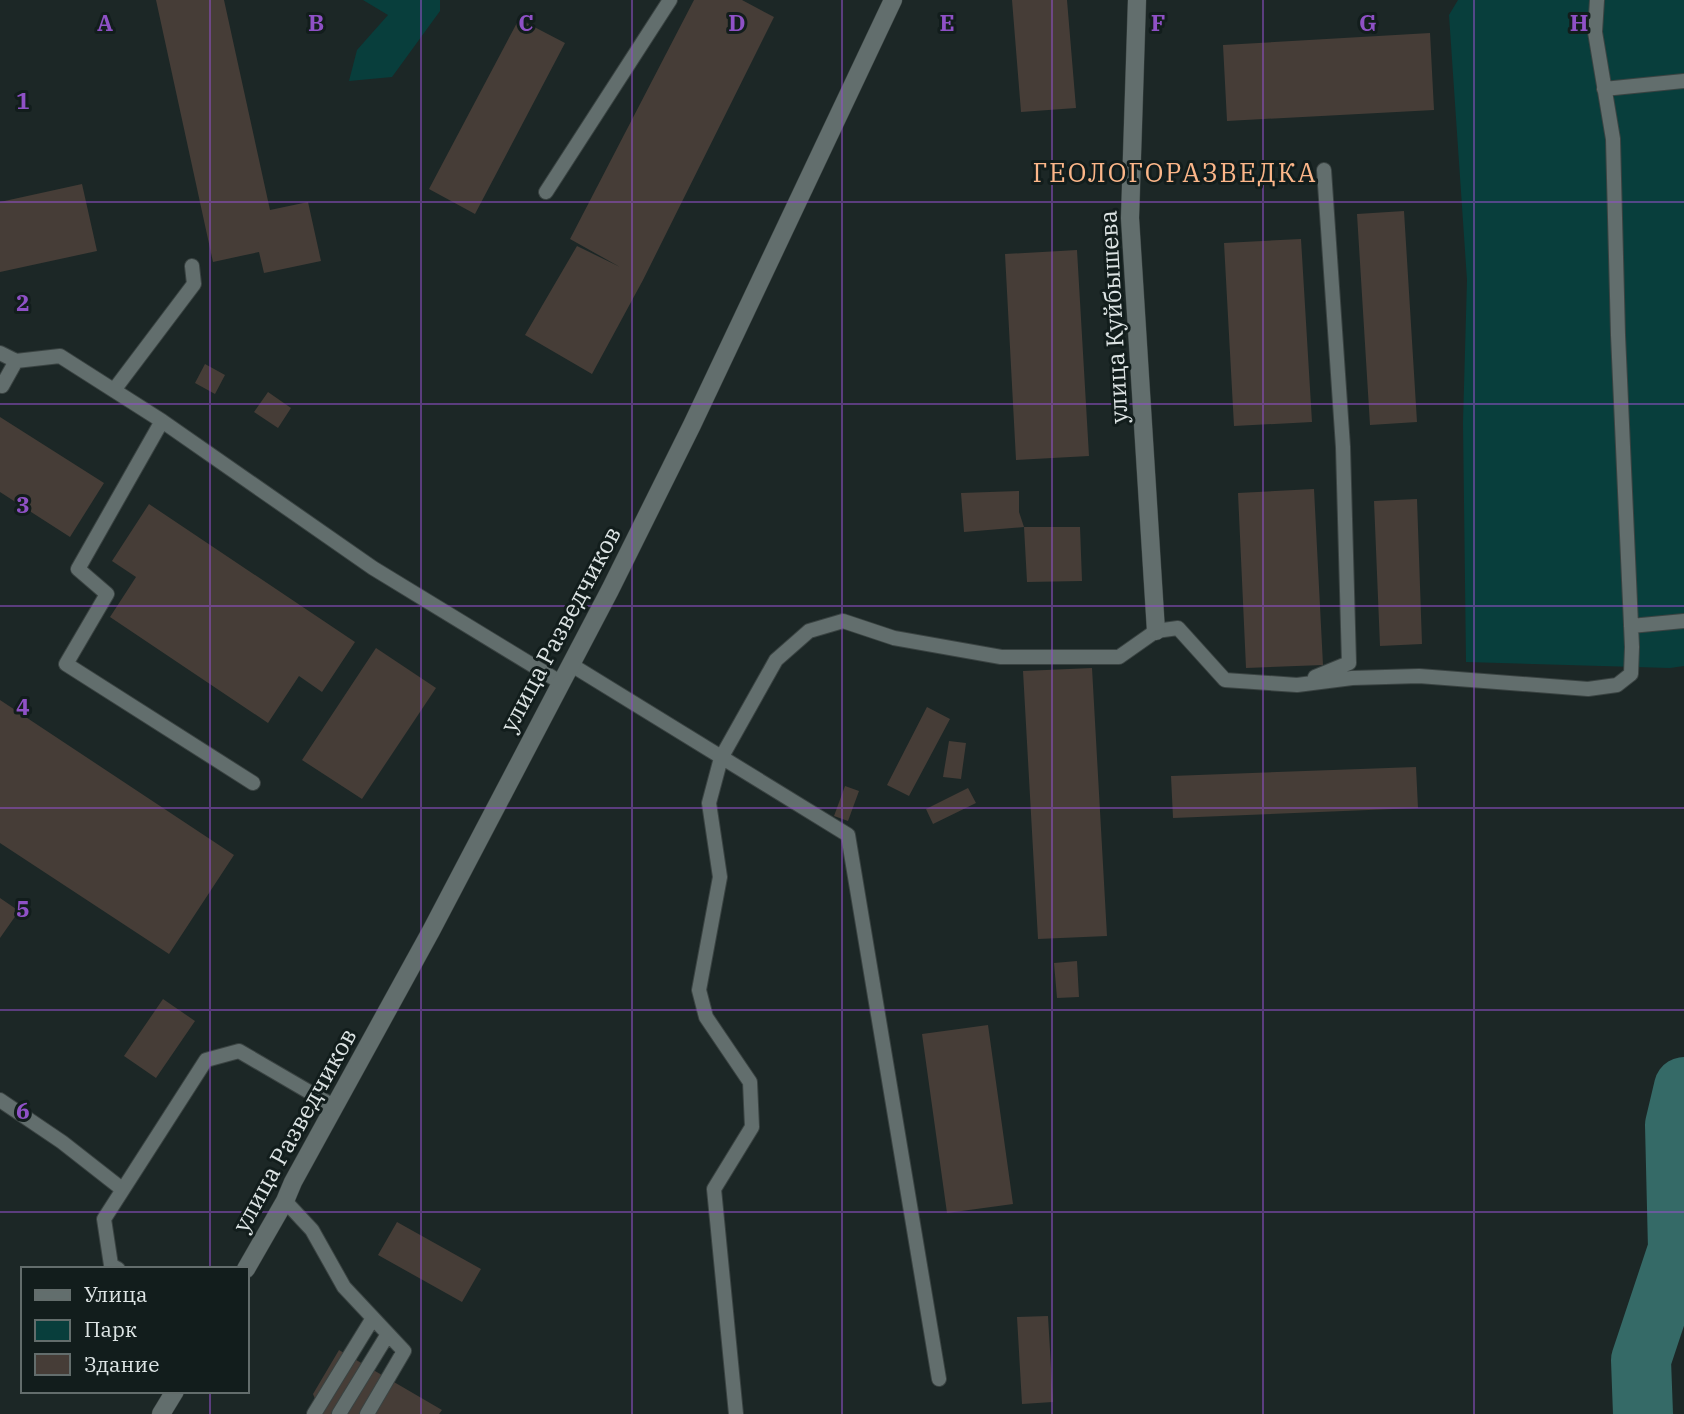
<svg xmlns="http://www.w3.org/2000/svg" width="1684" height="1414" font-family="'IBM Plex Serif',serif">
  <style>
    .green { fill: #083e3c }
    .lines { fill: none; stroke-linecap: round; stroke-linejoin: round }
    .river { stroke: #356a67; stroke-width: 60 }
    .building { fill: #463d37 }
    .lane-casing { stroke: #3a4342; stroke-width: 16 }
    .street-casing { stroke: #3a4342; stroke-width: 19 }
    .secondary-casing { stroke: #3a4342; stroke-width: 19 }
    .lane { stroke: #626e6d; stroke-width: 14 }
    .street { stroke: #626e6d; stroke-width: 18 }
    .secondary { stroke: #626e6d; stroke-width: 18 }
    .grid { fill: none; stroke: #8f51c6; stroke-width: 2; stroke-opacity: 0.55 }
    .labels { text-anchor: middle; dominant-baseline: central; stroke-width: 6; stroke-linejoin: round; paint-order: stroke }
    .street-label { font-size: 24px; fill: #dde4e4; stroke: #121d1c }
    .neighbourhood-label { font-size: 26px; letter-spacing: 2px; fill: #fbb689; stroke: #121d1c }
    .grid-label { font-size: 23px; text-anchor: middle; font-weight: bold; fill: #8f51c6; stroke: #121d1c; stroke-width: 6; stroke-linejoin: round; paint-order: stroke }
  </style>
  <rect width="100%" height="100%" fill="#1c2726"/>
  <path class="green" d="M363 0H440V11L392 77 349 81 357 50 388 15Z
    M1458 0H1684V666L1670 668 1466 662 1463 422 1467 280 1449 15Z"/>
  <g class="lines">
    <path class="river" d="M1643 1414 1641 1360 1678 1249 1675 1125 1684 1087"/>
  </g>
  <path class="building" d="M156 0H224L270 210 308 202 321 261 264 273 259 252 213 262Z
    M694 0H742L774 17 643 280 592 374 525 335 577 246 620 267 570 239Z
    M1012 0H1067L1076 108 1021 112Z
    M519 19 565 43 475 214 429 189Z
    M1430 33 1434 110 1227 121 1223 45Z
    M82 184 97 251 0 272V202Z
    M1404 211 1417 422 1370 425 1357 214Z
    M1301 239 1312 422 1234 426 1224 243Z
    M1077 250 1089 456 1016 460 1005 254Z
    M205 364 225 375 215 394 195 383Z
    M268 392 291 408 278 428 254 412Z
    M0 417 104 483 70 537 0 492Z
    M1314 489 1323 665 1246 668 1238 493Z
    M1019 491V512L1024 527 964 532 961 493Z
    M1417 499 1422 644 1380 646 1374 501Z
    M149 504 355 642 322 692 299 676 268 723 110 617 136 577 112 561Z
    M1024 527H1080L1082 581 1027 582Z
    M376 648 436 688 362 799 302 760Z
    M1092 668 1107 936 1038 939 1023 671Z
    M0 700 234 855 169 954 0 843Z
    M927 707 950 719 909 796 887 785Z
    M949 741 966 743 961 779 943 777Z
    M1416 767 1418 808 1173 818 1171 776Z
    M845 786 859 791 848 821 834 816Z
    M968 788 976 803 933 824 926 809Z
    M0 898 19 911 0 938Z
    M1077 961 1079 997 1057 998 1054 963Z
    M163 999 195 1021 156 1078 124 1056Z
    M988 1025 1013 1204 947 1213 922 1034Z
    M397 1222 481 1269 462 1302 378 1255Z
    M1048 1316 1053 1402 1022 1404 1017 1317Z
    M339 1350 442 1410 439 1414H321L313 1394Z"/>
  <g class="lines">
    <g class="lane-casing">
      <path id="lane" d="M1604 89 1684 81
        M546 192 670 0
        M0 353 16 361
        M2 386 16 361 60 356 162 421 373 568 560 682
        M114 390 194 284 192 266
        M162 421 78 569 107 594 66 664 253 783
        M1631 626 1684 621
        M570 664 848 835 939 1379
        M1315 677 1349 663 1343 447 1324 170
        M0 1100 62 1142 122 1189
        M285 1201 312 1230 344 1287 404 1351 367 1414
        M118 1269 111 1265 104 1219 206 1060 239 1051 335 1107
        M314 1414 373 1318
        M339 1414 388 1334
        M736 1414 714 1189 752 1127 750 1082 706 1017 699 990 720 877 709 803 721 758 776 660 809 631 843 621 894 638 1001 657H1119L1156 631 1178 628 1225 680 1297 685 1352 678 1419 676 1588 689 1617 685 1631 674 1632 647 1618 335 1613 139 1595 32 1597 0"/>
    </g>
    <g class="street-casing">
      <path id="street" d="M1137 0 1130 218 1156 631"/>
    </g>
    <g class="secondary-casing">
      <path id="secondary" d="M246 1269 285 1201 293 1182 431 931 610 590 692 425 893 0
        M161 1414 175 1391"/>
    </g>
    <use href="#lane" class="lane"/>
    <use href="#street" class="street"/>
    <use href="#secondary" class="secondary"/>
  </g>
  <path class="grid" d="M210 0V1269M421 0V1414M632 0V1414M842 0V1414M1052 0V1414M1263 0V1414M1474 0V1414M0 202H1684M0 404H1684M0 606H1684M0 808H1684M0 1010H1684M0 1212H1684M210 1391V1414"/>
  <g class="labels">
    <g class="street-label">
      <text transform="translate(1113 317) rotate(-93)">улица Куйбышева</text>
      <text transform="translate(560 629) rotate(-62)">улица Разведчиков</text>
      <text transform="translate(294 1130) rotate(-61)">улица Разведчиков</text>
    </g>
    <g class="neighbourhood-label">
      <text x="1175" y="172">ГЕОЛОГОРАЗВЕДКА</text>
    </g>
  </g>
  <g class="grid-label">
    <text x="105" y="31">A</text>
    <text x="316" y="31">B</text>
    <text x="526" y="31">C</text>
    <text x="737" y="31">D</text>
    <text x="947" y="31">E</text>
    <text x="1158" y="31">F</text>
    <text x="1368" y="31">G</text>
    <text x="1579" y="31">H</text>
    <text x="23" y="109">1</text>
    <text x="23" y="311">2</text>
    <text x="23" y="513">3</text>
    <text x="23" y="715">4</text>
    <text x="23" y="917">5</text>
    <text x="23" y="1119">6</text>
  </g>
  <rect x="21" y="1267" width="228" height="126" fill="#121d1c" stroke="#636d6c" stroke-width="2"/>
  <rect x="35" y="1290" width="35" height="10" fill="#626e6d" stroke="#636d6c" stroke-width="2"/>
  <text x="84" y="1302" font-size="21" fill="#dde4e4">Улица</text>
  <rect x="35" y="1320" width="35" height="21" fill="#083e3c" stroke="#636d6c" stroke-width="2"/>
  <text x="84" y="1337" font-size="21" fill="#dde4e4">Парк</text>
  <rect x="35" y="1354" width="35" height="21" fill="#463d37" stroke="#636d6c" stroke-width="2"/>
  <text x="84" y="1372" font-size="21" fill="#dde4e4">Здание</text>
</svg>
